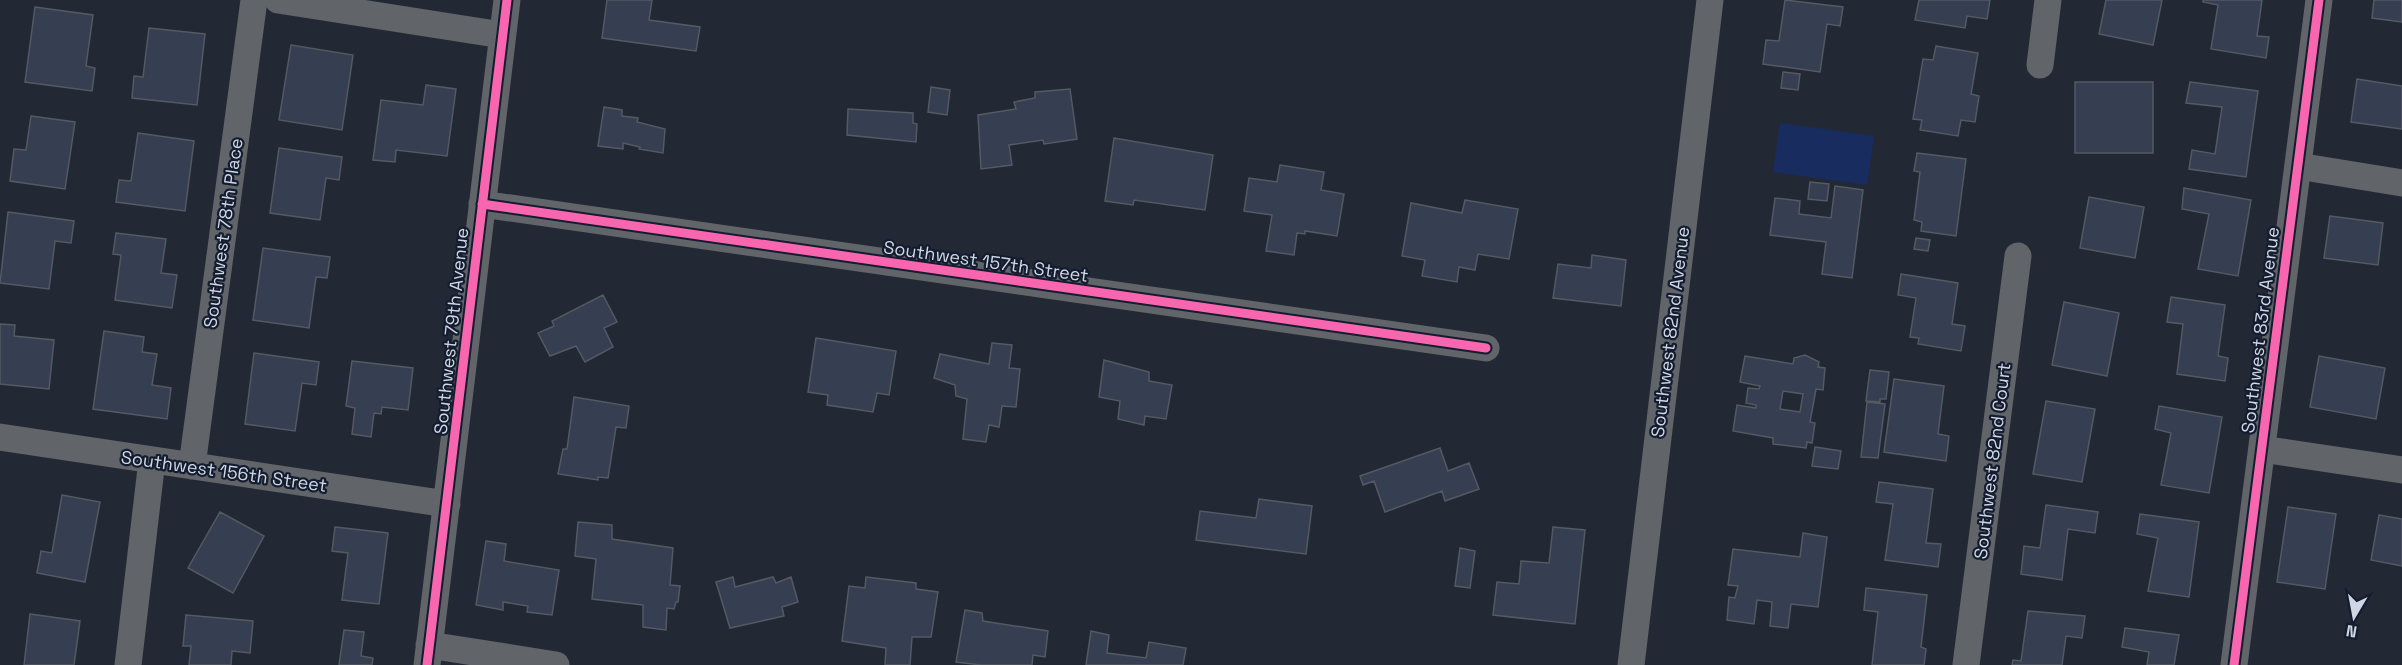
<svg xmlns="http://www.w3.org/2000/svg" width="2402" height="665" font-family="'Space Grotesk',sans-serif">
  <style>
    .green { fill: #182c60 }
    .building { fill: #363e51; stroke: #545962; stroke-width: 1.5; fill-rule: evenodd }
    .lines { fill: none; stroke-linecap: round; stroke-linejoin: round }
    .minor { stroke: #616468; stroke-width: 27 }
    .cycleway-casing { stroke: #141c2f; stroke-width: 13 }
    .cycleway { stroke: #f766af; stroke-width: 9 }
    .labels { text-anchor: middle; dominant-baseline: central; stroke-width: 4.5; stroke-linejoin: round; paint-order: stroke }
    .street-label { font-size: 18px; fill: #d0d7e4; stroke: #141c2f }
  </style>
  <rect width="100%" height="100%" fill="#232934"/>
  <path class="green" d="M1780 123 1874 136 1867 185 1773 172Z"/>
  <path class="building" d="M607 0H652L649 20 700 27 696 51 602 38Z
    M1785 0 1843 7 1840 26 1827 24 1820 72 1763 64 1766 40 1779 41Z
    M1919 0H1990L1987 19 1967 16 1965 28 1915 20Z
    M2106 0H2162L2153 45 2099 34Z
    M2203 0H2262L2257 36 2269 37 2266 58 2211 49 2218 5 2203 2Z
    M2374 0H2402V22L2372 18Z
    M35 7 93 15 86 66 95 68 92 91 25 82Z
    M149 28 205 34 197 105 132 98 134 76 143 77Z
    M291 45 353 55 342 130 279 120Z
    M1936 46 1978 53 1971 94 1979 96 1975 122 1961 120 1958 136 1920 130 1922 120 1913 119 1923 59 1933 60Z
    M1783 72 1800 74 1798 90 1781 88Z
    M2357 79 2402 86V129L2351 122Z
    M2075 82H2153V153H2075Z
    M2190 82 2258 91 2246 177 2189 169 2192 150 2215 154 2222 107 2186 103Z
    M426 85 456 89 447 156 396 150 395 162 373 160 381 100 423 105Z
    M931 87 950 90 947 115 928 112Z
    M1070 89 1077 139 1044 144 1043 140 1009 145 1012 165 981 169 978 115 1016 109 1014 102 1035 98V92Z
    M604 107 622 110V116L638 118 637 122 665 129 663 153 639 149 640 147 623 143V149L598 146Z
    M848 109 913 113V123L917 124 916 142 847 135Z
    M31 116 75 122 65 189 10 181 14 149 26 150Z
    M138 133 194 141 185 211 116 202 119 180 131 181Z
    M1114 138 1213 155 1205 210 1134 200 1133 205 1105 201Z
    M279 148 342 157 339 180 326 178 320 220 270 213Z
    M1917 153 1966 159 1956 236 1921 231 1922 222 1914 220 1920 172 1914 171Z
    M1280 165 1324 172 1321 190 1344 194 1337 236 1305 231V234L1297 233 1294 255 1266 251 1272 215 1244 211 1249 178 1277 182Z
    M1810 182 1829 184 1827 201 1808 199Z
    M1835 186 1863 190 1852 278 1822 274 1826 242 1770 235 1775 198 1800 201 1799 214 1831 218Z
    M2184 188 2251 200 2238 276 2198 269 2209 214 2182 209Z
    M2089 197 2144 207 2135 258 2080 248Z
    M1465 200 1518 209 1509 259 1478 254 1475 270 1459 267 1457 282 1422 276 1425 260 1402 256 1411 203 1462 213Z
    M8 212 74 221 71 243 55 241 49 289 0 283Z
    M2330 216 2383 223 2378 265 2324 258Z
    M116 233 166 239 161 273 177 275 172 308 115 300 121 255 113 254Z
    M1916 238 1930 240 1928 251 1914 249Z
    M263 248 330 257 327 278 316 277 309 328 253 320Z
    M1592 255 1626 260 1621 306 1553 298 1558 264 1591 268Z
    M1901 274 1958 283 1952 324 1965 326 1961 351 1918 344 1919 338 1910 337 1916 298 1898 295Z
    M603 295 617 322 604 328 613 347 585 362 576 346 550 356 538 333 554 326 552 321Z
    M2171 297 2225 305 2218 356 2228 358 2225 381 2177 374 2183 324 2167 322Z
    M2064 302 2119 313 2107 376 2052 365Z
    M0 324 15 325 14 336 54 340 49 389 0 384Z
    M104 331 144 337 142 352 157 354 152 385 171 388 167 419 93 409Z
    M816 338 896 351 889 395 877 393 873 412 827 405 828 395 808 392Z
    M992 343 1012 345 1009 368 1020 369 1016 407 1002 406 999 427 989 425 986 442 963 439 967 399 956 396 955 385 934 378 940 354 989 364Z
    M254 353 319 362 316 385 302 383 295 431 245 424Z
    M1745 356 1793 364 1794 358 1805 355 1819 362 1818 367 1825 368 1823 390 1816 389 1810 422 1815 423 1812 443 1807 442 1806 448 1773 444V438L1733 431 1737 405 1756 408V405L1746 403 1748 388 1759 389 1760 386 1740 382ZM1783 391 1803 394 1800 412 1780 409Z
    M2319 356 2385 368 2376 419 2310 407Z
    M1104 360 1149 372V381L1172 385 1166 419 1145 416 1144 425 1118 419 1120 401 1099 397Z
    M352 361 413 368 408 410 382 407 381 414 374 413 371 437 352 434 355 408 346 406Z
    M1870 370 1889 372 1886 399H1880V402L1866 401Z
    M1894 379 1944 386 1938 434 1949 436 1946 461 1884 452Z
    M574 397 629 406 626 428 616 427 608 478 598 477V480L558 474 563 449H567Z
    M2046 401 2095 409 2082 482 2033 474Z
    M1867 402 1885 404 1878 458 1861 457Z
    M2159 406 2222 417 2209 493 2161 485 2171 433 2155 429Z
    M1815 447 1841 451 1838 469 1812 466Z
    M1440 448 1448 471 1469 463 1479 489 1445 501 1442 491 1385 512 1374 481 1363 485 1360 476Z
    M1879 482 1933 489 1926 543 1941 544 1938 567 1885 560 1893 504 1876 502Z
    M62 495 100 502 85 582 37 573 41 551 52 553Z
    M1259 499 1312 506 1306 554 1196 540 1200 511 1256 518Z
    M2046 505 2098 512 2095 533 2068 529 2062 580 2021 574 2024 546 2040 548Z
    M2288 507 2336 514 2325 589 2277 582Z
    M220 512 264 536 233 593 188 568Z
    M2140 514 2199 522 2189 597 2148 591 2158 538 2137 534Z
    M2379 515 2402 519V566L2371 560Z
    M578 522 612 525V539L673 548 670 585 680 586 678 602H676L674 609 667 608 666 630 643 627V605L592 599 596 559 575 556Z
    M335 527 388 533 379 604 342 600 348 553 332 551Z
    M1553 527 1585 530 1575 624 1493 615 1497 582 1519 584 1521 561 1549 563Z
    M1803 533 1827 537 1818 607 1791 604 1788 628 1770 626 1772 602 1757 600 1754 624 1727 620 1729 597 1735 598 1738 586 1728 585 1733 549 1800 557Z
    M486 541 506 544 504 561 559 570 552 615 527 612 528 606 503 602V610L476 605Z
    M1460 548 1475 551 1470 588 1455 586Z
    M733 577 735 587 773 577 776 583 791 577 798 602 782 607 784 616 730 628 716 582Z
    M866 577 916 583V589L938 592 931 637H912L910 665H885L886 648 842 641 849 586 865 588Z
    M1866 588 1927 595 1921 647 1926 649 1924 665H1872L1878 612 1864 610Z
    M965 610 982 613 983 621 1048 631 1045 657 1033 655 1032 665H981L956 662Z
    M2028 611 2085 616 2082 638 2066 636 2062 665H2012L2013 660 2021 661Z
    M30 614 80 621 74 665H24Z
    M186 615 253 621 250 653 232 651 231 665H189L191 646H183Z
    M2125 628 2179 635 2174 665H2147L2149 652 2122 647Z
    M344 630 364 632 361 656 373 658 372 665H339Z
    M1091 631 1109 635 1107 653 1146 658 1149 642 1186 648 1183 665H1086Z"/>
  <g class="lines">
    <path class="minor" d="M278 0 502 35
      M2040 65 2048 0
      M2298 166 2402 183
      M482 204 1486 348
      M0 437 447 504
      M2262 449 2402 470
      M192 466 254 0
      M429 645 556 665
      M128 665 152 460
      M427 665 507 0
      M1631 665 1710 0
      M1966 665 2018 256
      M2234 665 2319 0"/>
    <g class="cycleway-casing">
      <path id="cycleway" d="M482 204 1486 348
        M427 665 507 0
        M2234 665 2319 0"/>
    </g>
    <use href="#cycleway" class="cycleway"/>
  </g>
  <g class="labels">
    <g class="street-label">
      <text transform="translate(223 233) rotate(-82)">Southwest 78th Place</text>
      <text transform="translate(986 261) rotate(8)">Southwest 157th Street</text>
      <text transform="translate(2260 330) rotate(-83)">Southwest 83rd Avenue</text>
      <text transform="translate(451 331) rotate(-84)">Southwest 79th Avenue</text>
      <text transform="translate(1670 332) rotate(-83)">Southwest 82nd Avenue</text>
      <text transform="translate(1992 461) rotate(-83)">Southwest 82nd Court</text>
      <text transform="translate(224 471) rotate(8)">Southwest 156th Street</text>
    </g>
  </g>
  <g transform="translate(2354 617) rotate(190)" stroke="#141c2f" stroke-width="4.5" paint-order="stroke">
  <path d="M0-4.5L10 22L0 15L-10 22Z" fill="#d0d7e4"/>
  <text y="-9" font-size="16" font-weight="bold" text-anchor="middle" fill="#d0d7e4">N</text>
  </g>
</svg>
